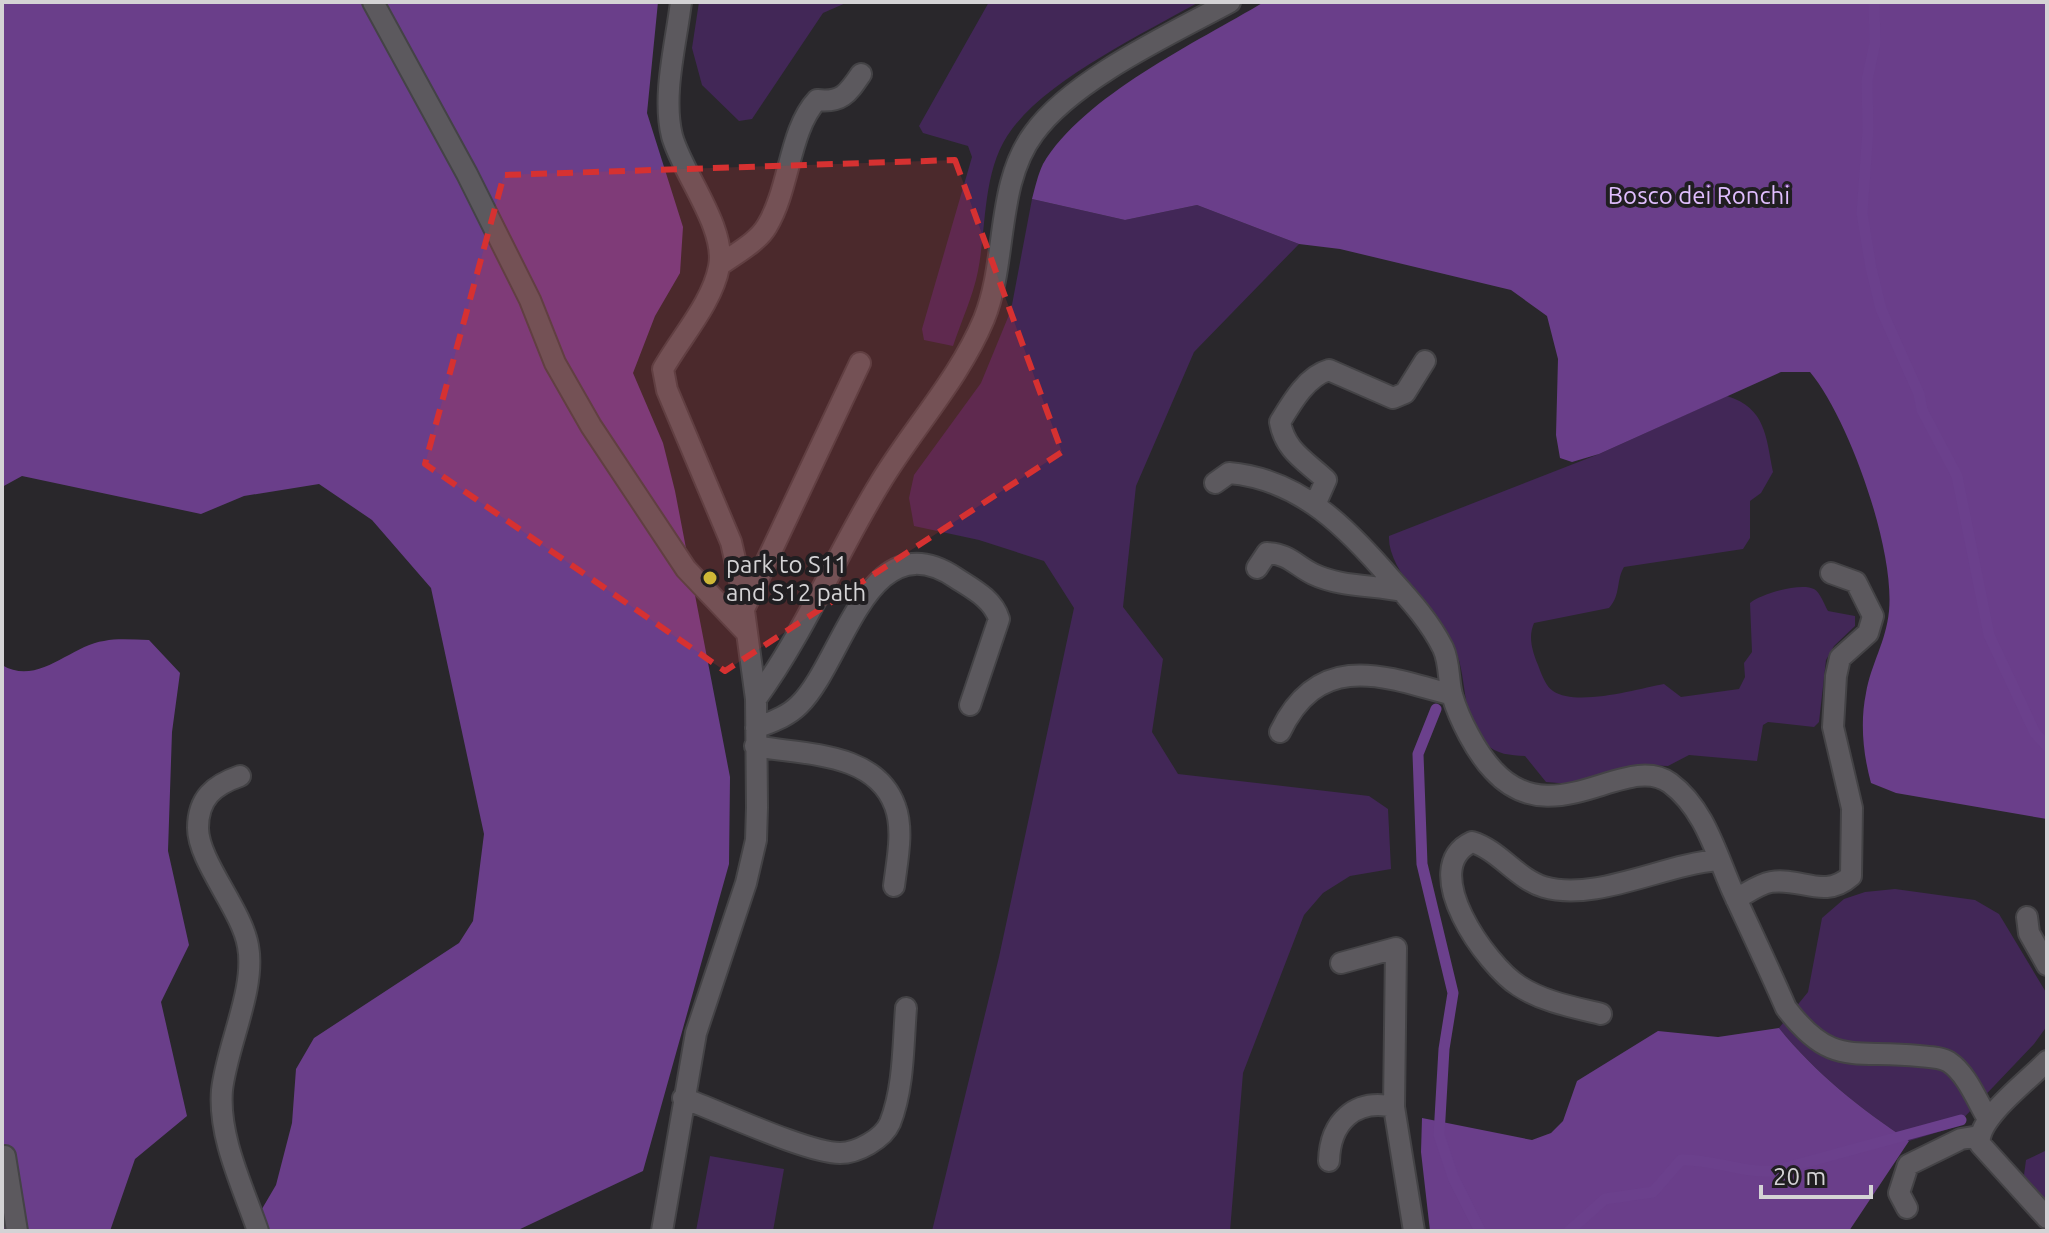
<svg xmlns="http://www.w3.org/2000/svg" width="2049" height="1233" font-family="Ubuntu,sans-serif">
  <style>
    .green { fill: #422757 }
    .forest { fill: #6a3e8a }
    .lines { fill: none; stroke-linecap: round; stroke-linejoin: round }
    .stream { stroke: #6b408c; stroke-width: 11 }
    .minor-casing { stroke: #444346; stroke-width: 24 }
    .minor { stroke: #5c595e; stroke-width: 20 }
    .marked { fill: #d63131; fill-opacity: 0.2; stroke: #d63131; stroke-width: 6; stroke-dasharray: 16 10; stroke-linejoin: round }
    .poi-dot { fill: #cfb837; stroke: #201e21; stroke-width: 3 }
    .labels { text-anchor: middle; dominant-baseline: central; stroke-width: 8; stroke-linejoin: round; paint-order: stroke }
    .park-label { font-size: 24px; fill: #e0befe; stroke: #201e21 }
    .poi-label { font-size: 24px; fill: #d4d3d5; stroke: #201e21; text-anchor: start }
  </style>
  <rect width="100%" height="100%" fill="#29272b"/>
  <path class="green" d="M699 2H848L823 13 752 119 739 121 702 85 692 48Z
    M989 2H1199C1144 33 1049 79 1012 129 982 168 987 225 978 271 973 296 961 322 953 346L924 340 922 329 972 157 968 146 923 133 919 126Z
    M1032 199 1125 220 1197 205 1299 244 1194 352 1136 486 1123 607 1163 659 1152 732 1178 774 1369 796 1388 809 1391 869 1350 876 1323 893 1304 915 1243 1073 1230 1231H932L999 957 1074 608 1044 561 979 540 914 526 909 498 914 475 981 383 1011 310Z
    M1727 396C1766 408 1766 437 1773 472L1761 493 1750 501V538L1743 549 1624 567C1616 580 1621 595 1609 608L1534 623C1528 637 1532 650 1538 665 1541 673 1546 687 1553 691 1577 707 1637 689 1664 684L1681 697 1739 689 1745 677 1744 663 1752 652 1750 603C1761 594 1801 582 1814 589 1820 592 1824 604 1828 611L1855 616V626L1834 646 1826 660 1819 722 1814 727 1768 722 1763 725 1757 761 1689 755 1668 766 1645 765 1570 784 1546 782 1525 756C1510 755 1497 755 1485 743 1459 716 1469 675 1453 645 1436 614 1387 570 1389 536L1599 454Z
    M1895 889 1975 900 1999 914 2047 994V1026L2034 1044 1955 1127 1909 1141C1862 1110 1814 1072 1779 1028L1808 992 1822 918 1844 899 1865 892Z
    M2047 1150V1206L2024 1175 2026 1160Z
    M710 1156 784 1169 773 1231H696Z"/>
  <path class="forest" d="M2 2H658L647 113 683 227 680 273 655 316 633 373 663 443 675 491 730 777 729 864 643 1171 516 1231H249L276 1185 292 1123 296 1069 314 1038 459 943 473 921 484 834 431 588 372 520 319 484 244 496 201 514 22 476 2 487Z
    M1264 2H2047V819L1896 793 1871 783C1863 754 1860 722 1866 693 1871 664 1886 642 1889 611 1895 549 1849 419 1810 372H1781L1599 454 1572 462 1560 458 1556 435 1558 359 1547 316 1511 290 1340 249 1299 244 1197 205 1125 220 1032 199C1035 188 1038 174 1043 164 1083 96 1197 42 1264 2Z
    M149 640 180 673 172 732 168 851 189 945 161 1002 187 1116 135 1159 110 1231H2V665C38 687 71 645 104 641 119 638 134 640 149 640Z
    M1779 1028C1814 1072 1862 1110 1909 1141L1849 1231H1430L1421 1152 1422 1118 1532 1140 1551 1133 1563 1121 1577 1081 1658 1031 1718 1037Z"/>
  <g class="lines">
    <path class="stream" d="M1874 2 1875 43 1867 80 1868 130 1862 213 1871 268 1881 309 1919 394 1922 410 1957 476 1989 635 2035 733 2047 746
      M1436 709 1418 754 1422 864 1453 993 1444 1049 1439 1135 1453 1177 1480 1231
      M1569 1231 1605 1199 1653 1192 1681 1160C1714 1159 1739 1173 1774 1171L1961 1120"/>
    <g class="minor-casing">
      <path id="minor" d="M373 2 467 174 530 300 555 363 591 426 686 569 746 632
        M720 265C735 254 758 242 767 226 790 188 789 130 817 100 842 103 848 93 861 74
        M1215 483 1229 473C1301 479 1349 530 1392 580 1411 601 1430 622 1443 648 1450 663 1448 680 1452 695 1459 719 1476 752 1493 770 1553 836 1626 751 1670 783 1705 809 1716 854 1733 892 1751 931 1769 969 1786 1008 1832 1068 1853 1049 1919 1056 1929 1057 1941 1057 1949 1062 1967 1074 1977 1101 1988 1119
        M1315 505 1326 480C1306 461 1285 451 1280 422 1292 402 1307 376 1329 370L1393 398 1405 393 1425 361
        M1257 568 1267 553C1289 554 1295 565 1313 574 1340 587 1373 585 1402 591
        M744 609 860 363
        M756 699C805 632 837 553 880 483 913 428 959 379 984 319 1008 260 995 185 1034 133 1073 79 1171 34 1230 2
        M756 728C771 722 787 717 799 705 844 661 868 519 956 578 973 589 993 599 999 619L970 705
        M1280 732C1319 651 1382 675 1452 695
        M755 746C803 755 875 751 895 806 904 830 897 861 894 886
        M240 776C214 785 198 798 198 828 198 861 242 910 248 946 256 989 227 1045 222 1090 218 1137 243 1187 258 1231
        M1736 899C1747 893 1759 884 1771 882 1801 877 1824 900 1851 876L1852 808 1833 727 1836 676 1840 658 1868 633 1873 616 1856 582 1831 573
        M2027 917 2029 933 2047 965
        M1341 963 1396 948 1394 1107 1414 1231
        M1601 1014C1573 1007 1544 1002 1519 986 1487 966 1416 868 1472 842 1499 850 1517 879 1544 887 1596 902 1664 864 1719 860
        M2047 1061C2029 1080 1976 1119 1980 1144L2047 1218
        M683 1098C719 1111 807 1153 840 1153 857 1153 883 1139 890 1123 904 1088 903 1045 906 1008
        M5 1156 17 1231
        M1329 1161C1330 1122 1355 1098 1394 1107
        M1907 1208 1899 1193 1908 1165 1961 1139 1979 1136
        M662 1231 696 1033 746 883 756 840 757 807 756 699 740 581 731 542 667 390 663 369C681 337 712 303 719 267 727 228 682 173 672 136 662 95 676 44 681 2"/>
    </g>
    <use href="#minor" class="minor"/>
  </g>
  <path class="marked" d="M955 160 1062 452 725 671 425 464 504 175Z"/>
  <circle class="poi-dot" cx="710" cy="578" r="8"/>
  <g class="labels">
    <g class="park-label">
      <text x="1699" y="195">Bosco dei Ronchi</text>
    </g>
    <g class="poi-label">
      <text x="726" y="564">park to S11<tspan x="726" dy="28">and S12 path</tspan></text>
    </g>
  </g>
  <rect width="2049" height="1233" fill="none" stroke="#d4d3d5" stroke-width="8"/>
  <path d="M1761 1185v12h110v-12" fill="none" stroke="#d4d3d5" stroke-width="4"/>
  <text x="1773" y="1185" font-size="24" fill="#d4d3d5" stroke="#201e21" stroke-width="6" paint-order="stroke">20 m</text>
</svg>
